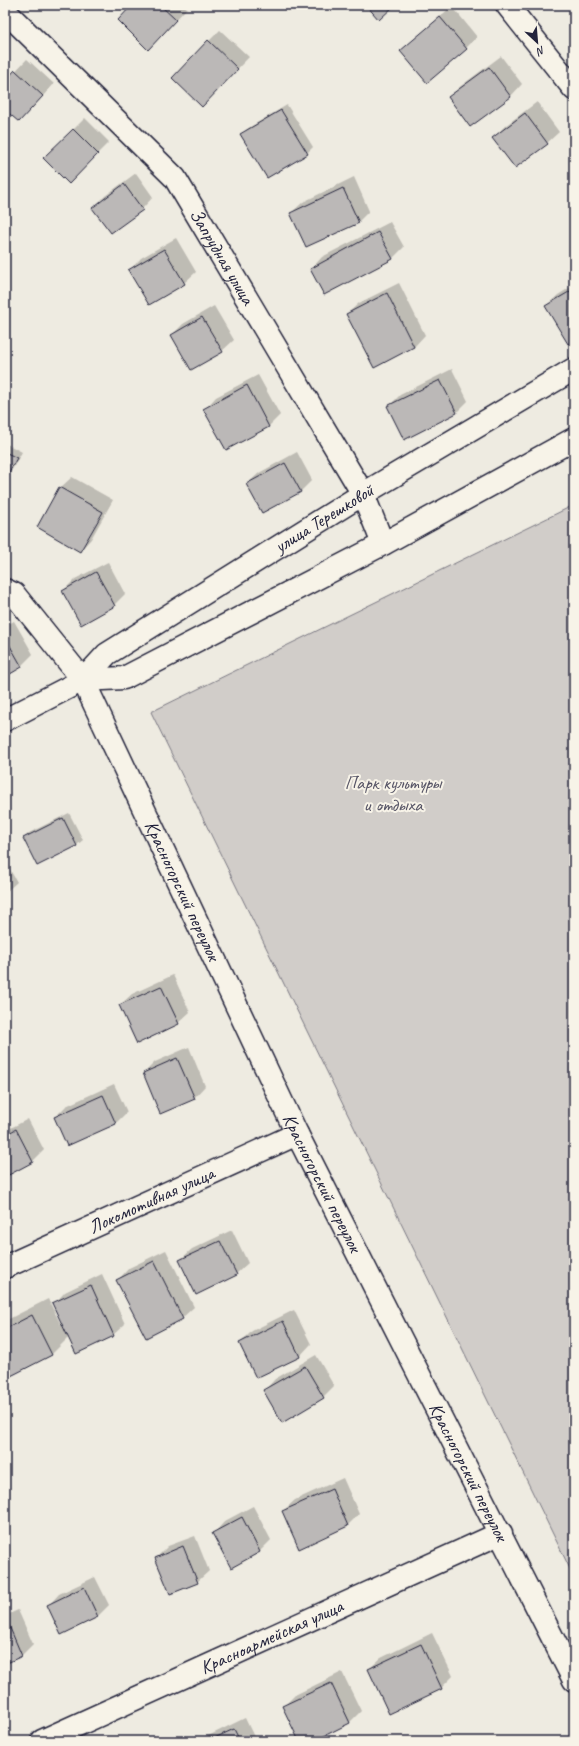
<svg xmlns="http://www.w3.org/2000/svg" width="579" height="1746" font-family="Caveat,sans-serif">
  <style>
    .green { fill: #d1cdc9; stroke: #7a7882 }
    .shadow { fill: #0003 }
    .building { fill: #bbb8b7; stroke: #22223b }
    .lines { fill: none; stroke-linecap: round; stroke-linejoin: round }
    .street-casing { stroke: #22223b; stroke-width: 25 }
    .street { stroke: #f7f3e8; stroke-width: 22 }
    .labels { text-anchor: middle; dominant-baseline: central; stroke-width: 4; stroke-linejoin: round; paint-order: stroke }
    .street-label { font-size: 19px; fill: #22223b; stroke: #f7f3e8 }
    .park-label { font-size: 19px; fill: #575566; stroke: #f7f3e8 }
  </style>
  <rect width="100%" height="100%" fill="#eeebe1"/>
  <filter id="ink" filterUnits="userSpaceOnUse"><feTurbulence type="fractalNoise" baseFrequency=".025" numOctaves="2"/><feDisplacementMap in="SourceGraphic" scale="8" xChannelSelector="R" yChannelSelector="G"/><feConvolveMatrix kernelMatrix="1 2 1 2 8 2 1 2 1" color-interpolation-filters="sRGB"/></filter>
  <g filter="url(#ink)">
    <path class="green" d="M574 505V1577L151 712Z"/>
    <path class="shadow" d="M134 5H183L187 8 160 37Z
      M452 6 477 37 466 48 401 51Z
      M220 30 249 57 213 94 209 41Z
      M501 56 522 84 511 96 470 126 449 97 461 86Z
      M27 59 54 84 30 110 5 108V82Z
      M537 102 559 132 547 143 493 138 505 126Z
      M287 105 313 147 307 153 241 135 247 129Z
      M85 118 109 142 69 182 45 158Z
      M136 173 153 197 142 209 93 208 105 196Z
      M354 177 369 211 358 222 291 213 303 202Z
      M390 222 404 247 392 259 311 269 322 257Z
      M176 238 196 272 184 283 130 270 141 258Z
      M399 283 425 335 414 347 347 314 359 303Z
      M574 285V339L546 306 558 295Z
      M214 306 234 340 222 351 172 335 183 324Z
      M452 369 468 401 457 412 388 407 400 395Z
      M258 375 280 415 269 426 227 449 205 409 216 397Z
      M5 443 22 452 5 482Z
      M297 452 312 480 300 492 247 484 259 473Z
      M72 477 113 500 91 539 80 551 60 488Z
      M108 562 125 594 114 605 63 591 75 579Z
      M14 621 33 654 21 666 5 675V626Z
      M69 813 83 840 77 845 37 865 24 838 29 833Z
      M5 861 17 882 5 893Z
      M173 975 190 1012 178 1023 120 1005 132 994Z
      M189 1047 205 1086 194 1098 144 1073 155 1062Z
      M114 1084 127 1112 116 1123 55 1117 66 1106Z
      M28 1119 44 1150 33 1161 5 1176V1131Z
      M232 1230 248 1263 236 1274 180 1260 192 1249Z
      M166 1250 194 1307 182 1318 118 1280 129 1268Z
      M102 1274 125 1324 113 1335 69 1337 52 1354 5 1378V1321L48 1299 61 1325 63 1324 54 1304 65 1292Z
      M294 1310 311 1344 300 1356 257 1377 240 1343 252 1331Z
      M316 1355 334 1386 323 1397 264 1391 275 1379Z
      M343 1478 359 1514 348 1525 300 1547 283 1511 295 1500Z
      M253 1506 271 1540 260 1551 232 1566 214 1533 225 1521Z
      M195 1536 209 1571 197 1582 156 1558 168 1546Z
      M95 1577 109 1605 98 1616 48 1606 59 1594Z
      M18 1610 33 1644 22 1655 5 1663V1616Z
      M432 1633 453 1676 441 1688 369 1669 381 1658Z
      M342 1672 361 1711 350 1722 311 1741H300L284 1706 295 1695Z
      M245 1718 256 1741H200L202 1739Z"/>
    <path class="building" d="M132 5H160L176 20 148 50 118 20Z
      M366 5H395L379 20Z
      M440 17 467 49 427 83 400 51Z
      M208 40 238 69 202 107 172 78Z
      M489 67 511 97 470 127 448 97Z
      M15 70 43 96 19 122 5 110V81Z
      M281 110 308 154 267 178 240 134Z
      M525 113 548 144 515 168 492 138Z
      M73 129 98 154 69 184 43 158Z
      M124 184 143 210 111 233 92 208Z
      M343 188 359 223 306 247 290 213Z
      M378 232 393 259 324 295 310 269Z
      M164 249 185 284 149 305 128 270Z
      M574 289V340L568 344 545 306Z
      M387 293 414 347 374 368 346 314Z
      M202 317 223 352 191 370 171 335Z
      M440 380 457 413 404 440 387 406Z
      M247 385 269 427 226 450 203 409Z
      M5 452 17 458 5 479Z
      M285 463 301 492 262 513 246 484Z
      M59 487 103 512 80 552 37 527Z
      M96 572 115 606 81 625 62 591Z
      M5 637 22 667 5 677Z
      M63 818 77 846 37 866 23 838Z
      M161 986 179 1024 137 1044 119 1005Z
      M177 1058 195 1099 160 1114 143 1073Z
      M103 1095 116 1124 67 1146 54 1117Z
      M16 1129 33 1162 5 1177V1135Z
      M220 1241 237 1275 196 1295 179 1260Z
      M154 1261 183 1319 146 1338 116 1280Z
      M91 1285 114 1336 76 1354 52 1303Z
      M32 1315 52 1355 5 1379V1329Z
      M283 1321 300 1357 256 1378 239 1343Z
      M305 1366 324 1398 282 1423 263 1390Z
      M332 1489 348 1526 299 1549 282 1511Z
      M242 1517 260 1552 231 1568 212 1533Z
      M183 1546 198 1583 170 1594 155 1558Z
      M84 1587 98 1617 61 1635 47 1605Z
      M7 1621 22 1656 5 1664V1622Z
      M421 1644 442 1689 389 1714 368 1669Z
      M331 1683 350 1723 314 1741H299L282 1706Z
      M234 1729 240 1741H208Z"/>
    <g class="lines">
      <g class="street-casing">
        <g id="street">
          <path d="M507 5 574 89"/>
          <path id="s1" d="M5 11 175 178 363 494 383 544"/>
          <path id="s2" d="M5 590 14 594 83 680 297 1134 574 1680"/>
          <path d="M83 680 124 678 383 544 574 439"/>
          <path id="s3" d="M5 720 83 680 107 654 363 494 574 369"/>
          <path id="s4" d="M5 1267 297 1134"/>
          <path id="s5" d="M42 1741 501 1533"/>
        </g>
      </g>
      <use href="#street" class="street"/>
    </g>
  </g>
  <g class="labels">
    <g class="street-label">
      <text stroke="none"><textPath href="#s1" startOffset="330">Запрудная улица</textPath></text>
      <text stroke="none"><textPath href="#s3" startOffset="379">улица Терешковой</textPath></text>
      <text stroke="none"><textPath href="#s2" startOffset="353">Красногорский переулок</textPath></text>
      <text stroke="none"><textPath href="#s2" startOffset="677">Красногорский переулок</textPath></text>
      <text stroke="none"><textPath href="#s4" startOffset="161">Локомотивная улица</textPath></text>
      <text stroke="none"><textPath href="#s2" startOffset="1001">Красногорский переулок</textPath></text>
      <text stroke="none"><textPath href="#s5" startOffset="252">Красноармейская улица</textPath></text>
    </g>
    <g class="park-label">
      <text x="393" y="783">Парк культуры<tspan x="393" dy="22">и отдыха</tspan></text>
    </g>
  </g>
  <rect width="579" height="1746" fill="none" stroke="#f7f3e8" stroke-width="20"/>
  <rect x="10" y="10" width="559" height="1726" fill="none" stroke="#22223b" stroke-width="1.5" filter="url(#ink)"/>
  <g transform="translate(537 42) rotate(154)" stroke="#f7f3e8" stroke-width="3" paint-order="stroke">
  <path d="M0-3L7 15L0 10L-7 15Z" fill="#22223b"/>
  <text y="-6" font-size="11" font-weight="bold" text-anchor="middle" fill="#22223b">N</text>
  </g>
</svg>
